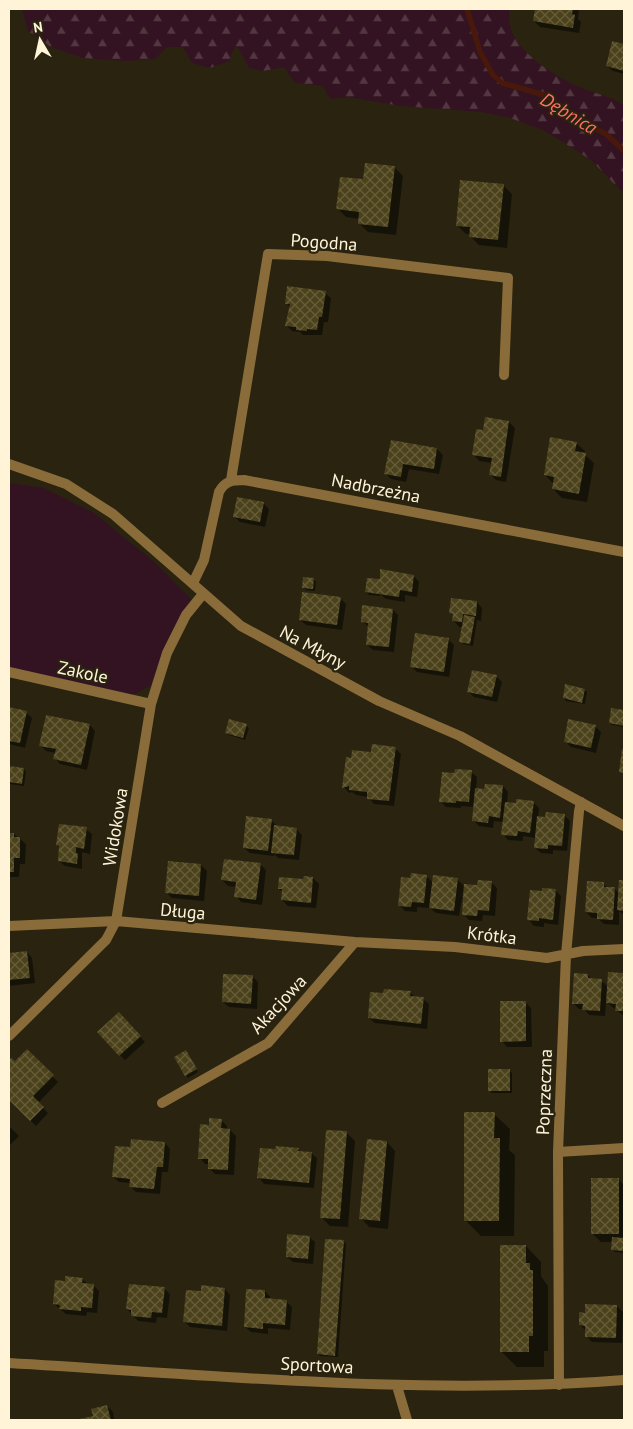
<svg xmlns="http://www.w3.org/2000/svg" width="633" height="1429" font-family="'PT Sans',sans-serif">
  <style>
    .green { fill: #331321 }
    .forest { fill: url(#forest-firs) }
    .shadow { fill: #0007 }
    .lines { fill: none; stroke-linecap: round; stroke-linejoin: round }
    .stream { stroke: #48180a; stroke-width: 5.5 }
    .building { fill: url(#building-cross-hatch) }
    .street { stroke: #896c3a; stroke-width: 10 }
    .labels { text-anchor: middle; dominant-baseline: central; stroke-width: 4.5; stroke-linejoin: round; paint-order: stroke }
    .street-label { font-size: 18px; fill: #fff4d8; stroke: #292310 }
    .water-label { font-size: 19px; font-style: italic; fill: #ff6f66; stroke: #292310 }
  </style>
  <defs>
    <pattern id="forest-firs" width="22" height="20" patternUnits="userSpaceOnUse" patternTransform="scale(1.25)"><rect width="22" height="20" fill="#331321"/><path d="M5 1l3.5 6h-7zM16 11l3.5 6h-7z" fill="#523640"/></pattern>
    <pattern id="building-cross-hatch" width="8" height="8" patternUnits="userSpaceOnUse" patternTransform="scale(1.25)"><rect width="8" height="8" fill="#4b411b"/><path d="M0 0l8 8M0 8l8-8" fill="none" stroke="#665d3b"/></pattern>
  </defs>
  <rect width="100%" height="100%" fill="#292310"/>
  <path class="green" d="M9 483 44 488 94 513 153 561 191 599 169 637 151 685 133 695 9 668Z"/>
  <path class="forest" d="M22 9H509C509 16 509 25 512 32 524 58 558 78 584 89 598 94 612 97 624 105V190H620L591 160 545 131 510 118 481 112 401 106 348 97 330 99 323 86 295 83 284 67 263 71 249 68 237 46 232 52 230 61 210 68 192 63 183 47H167L155 59 126 61 83 58 51 47 28 31Z"/>
  <path class="shadow" d="M536 9H579L578 19 581 22 579 33 540 27 534 21Z
    M613 42 624 45V74L613 71 607 66Z
    M395 168 403 176 396 235 368 232 359 223 360 219 346 217 338 209 364 180Z
    M503 185 512 194 507 248 479 245 470 236 471 234H466L457 225Z
    M325 293 331 298 328 322H324L322 335H303L300 332 292 331 286 325 290 307 286 303Z
    M486 419 509 422 515 428 506 482 496 480 491 475 492 463 479 461 474 455 484 431Z
    M392 441 437 449 443 455 439 474 409 469 406 482 391 479 386 474Z
    M576 443 585 451 584 454 594 463 587 502 562 498 553 489 554 484 545 475Z
    M263 503 269 509 265 527 240 522 235 517Z
    M414 576 419 582 417 597 405 595V602L386 599 380 594V596L369 595 366 592Z
    M314 580 316 582 315 591 306 590 303 588Z
    M340 598 346 604 342 630 306 625 300 620Z
    M477 602 482 608 481 621 477 620 473 646 463 644 461 642 463 627H459L454 621V616L451 613Z
    M393 610 398 615 394 652 373 650 367 645 369 627 362 621Z
    M448 639 454 645 449 677 417 672 411 666Z
    M496 676 502 682 497 702 474 697 468 691Z
    M585 690 587 692 585 704 566 701 564 698Z
    M9 708 26 712 32 718 25 748 9 744Z
    M612 709 624 711V727L612 725 610 723Z
    M90 725 95 731 87 770 60 764 55 758 56 753 46 751 40 745Z
    M246 725 249 728 245 740 229 735 226 733Z
    M595 726 601 732 596 753 571 747 565 741Z
    M395 748 401 754 394 806 374 804 368 797 356 795 352 792 349 793 344 787 372 754Z
    M10 767 23 769 26 771 24 786 10 784 9 782Z
    M471 772 477 777 476 789 485 790 503 786 508 792 507 803 517 804 533 802 539 808 538 817 546 818 564 815 570 821 567 851 553 850V854L541 853 535 848 536 838 523 836V841L508 840 503 834 504 822 494 821 493 828 479 826 473 820 474 807 461 806V808L446 807 440 801 455 775Z
    M271 820 277 826 296 829 302 835 299 860 278 858 274 854V856L250 853 244 848Z
    M86 829 92 834 90 854 82 852V869L65 866 59 861 60 848 57 845Z
    M9 834H14L26 844 25 864H20L19 877H9Z
    M260 864 266 870 262 905 241 902 236 896 237 887 228 886 222 880Z
    M201 865 207 871 204 901 172 898 166 892Z
    M426 876 433 883 457 879 464 886 459 916 436 913 429 907V908L417 907V912L405 911 400 906 412 880Z
    M313 878 319 884 316 908 288 906 282 900 283 892 279 889Z
    M620 881 624 882V915L619 911V925L604 924 597 918H592L586 912 603 884 608 888 615 889 619 893Z
    M491 882 497 888 495 916 483 915 482 921 469 920 463 914 478 886Z
    M555 890 561 896 558 925 544 923V927L534 926 529 920Z
    M27 952 32 958 35 983 9 986V954Z
    M623 974 624 976V1016L606 1002 605 1016 589 1015 584 1009H579L573 1003 588 975 592 980H601L608 987Z
    M252 976 258 982 257 1009 229 1007 223 1002Z
    M410 992 416 998 423 999 429 1004 427 1029 375 1023 369 1018Z
    M525 1002 531 1008 532 1047H507L502 1041Z
    M125 1020 145 1042 125 1060 120 1055Z
    M27 1051 58 1082 38 1103 48 1113 36 1126 9 1099V1062L11 1060 15 1063Z
    M186 1052 198 1072 188 1078 186 1075Z
    M509 1070 512 1073V1093H492L489 1090Z
    M494 1114 510 1129 509 1150 515 1155 514 1236H481L465 1220Z
    M221 1120 227 1126V1130H230L236 1136 234 1175 215 1174 209 1168V1164H205L200 1158 210 1126Z
    M9 1126 19 1136 9 1146Z
    M346 1132 355 1141 348 1227 330 1226 321 1217Z
    M387 1142 395 1151 388 1229 369 1227 361 1218Z
    M165 1143 170 1149 168 1172H162L160 1194 136 1192 130 1186V1183L119 1182 113 1177Z
    M298 1149 301 1152 311 1153 317 1158 314 1188 264 1184 259 1178Z
    M619 1180 624 1185V1253L615 1252 613 1250V1242H601L592 1233Z
    M309 1237 315 1242 313 1264 293 1262 287 1257Z
    M343 1241 346 1244 338 1357 320 1356 318 1354Z
    M526 1246 541 1262V1276L548 1286V1351H544V1367H517L501 1351Z
    M82 1279 88 1284 93 1285 99 1291 97 1313 87 1312 86 1316 66 1314 54 1304 66 1282Z
    M164 1288 170 1294 167 1318 157 1317 156 1323 138 1321 127 1309Z
    M225 1289 230 1295 227 1331 190 1327 185 1322 202 1293Z
    M265 1291 270 1297V1300L286 1301 292 1307 290 1330 268 1328V1334L251 1332 245 1327Z
    M617 1306 623 1312 622 1343 592 1342 586 1336V1331L580 1325 586 1314Z
    M107 1406 113 1412 114 1420H77L94 1416Z"/>
  <g class="lines">
    <path class="stream" d="M467 9 480 52 493 75 502 83 548 96 564 112 577 120 606 134 624 151"/>
  </g>
  <path class="building" d="M535 9H573L572 14 575 15 573 28 533 21Z
    M612 41 624 44V71L606 66Z
    M365 163 395 166 388 227 358 224 359 212 336 209 340 177 363 179Z
    M460 180 504 184 498 240 469 237 470 227 456 226Z
    M287 286 326 291 322 317H319L317 330 307 329V331L296 330V327L285 326 290 304H285Z
    M485 417 509 421 501 477 489 475 492 458 472 455 476 429 483 430Z
    M550 437 577 442 575 451 586 453 579 494 552 489 554 477 544 475Z
    M391 440 437 448 434 469 403 464 401 477 384 474Z
    M237 497 264 502 260 522 233 517Z
    M380 569 414 575 412 592 400 590 399 597 365 592 367 578 380 579Z
    M303 577 314 578 313 589 302 588Z
    M302 592 341 597 337 625 299 620Z
    M451 598 477 601 476 616 463 614 462 622 452 621 453 614 449 613Z
    M362 605 393 609 389 647 366 645 368 623 361 622Z
    M464 615 475 617 470 644 459 642Z
    M415 633 449 638 444 672 410 667Z
    M472 670 497 675 492 697 467 692Z
    M565 684 585 689 582 703 563 698Z
    M9 707 27 711 20 743 9 741Z
    M611 708 624 710V726L609 723Z
    M46 715 90 724 81 765 53 759 56 749 39 746Z
    M229 719 247 724 243 738 225 733Z
    M568 719 596 725 591 748 564 742Z
    M372 744 396 747 389 801 367 799V792L349 790V786L342 788 346 757 351 758 352 750 371 752Z
    M622 749H624V773L619 772Z
    M9 766 24 768 22 784 9 782Z
    M455 769 472 770 469 802 456 801V803L439 802 442 772 454 773Z
    M485 784 503 785 500 818 489 816 488 823 472 821 475 788 484 789Z
    M516 799 534 801 530 833 518 831 517 836 501 835 505 802 516 803Z
    M546 812 565 814 562 846 548 845V849L534 848 537 816 545 817Z
    M246 816 272 819 268 851 243 848Z
    M59 824 87 827 84 849 76 847V853L78 854 77 864 58 861 59 846 56 845Z
    M274 825 297 828 294 855 271 853Z
    M9 833H14V837H20V858H14V872H9Z
    M224 859 261 863 256 900 234 897 236 882 221 880Z
    M168 861 201 864 199 896 165 893Z
    M411 873 427 875 424 903 412 902 411 907 398 906 401 877 410 878Z
    M433 875 458 878 454 911 429 908Z
    M304 876 313 877 311 903 281 900 282 889H278L279 877 303 879Z
    M478 880 492 881 489 911 478 910 477 916 462 915 464 884 477 885Z
    M619 880H624V911L617 910Z
    M587 881 604 882V887H615L613 920 597 919V913L585 912Z
    M542 888 556 889 553 920 539 918V921L527 920 530 890 542 891Z
    M27 951 30 978 9 980V953Z
    M608 972 623 973 624 1011H615L616 1004 606 1003Z
    M574 973 588 974V978L602 979 600 1011 582 1010 583 1004H572Z
    M223 974 253 975 251 1004 222 1002Z
    M384 989 411 991 410 996 424 997 421 1024 368 1018 370 992 383 993Z
    M500 1001H526V1041L500 1042Z
    M119 1012 141 1036 119 1056 97 1032Z
    M27 1049 54 1075 33 1096 44 1107 30 1121 9 1100V1061L11 1058 15 1061Z
    M186 1050 197 1069 185 1076 174 1057Z
    M488 1069H510V1091H488Z
    M464 1112H495L494 1138H500L499 1221H464Z
    M209 1118 222 1119 221 1128 230 1129 228 1170 208 1169V1159H198L200 1124 209 1125Z
    M326 1130 347 1131 340 1219 320 1218Z
    M131 1139 165 1142 163 1167H157L154 1189 129 1187 130 1179 112 1177 115 1146 130 1147Z
    M367 1139 387 1141 380 1221 359 1219Z
    M276 1146 299 1148 298 1151 312 1152 309 1183 257 1178 260 1148 275 1149Z
    M591 1178H619V1234H591Z
    M287 1234 310 1236 308 1259 286 1257Z
    M612 1237 624 1238V1251L611 1250Z
    M325 1239 344 1240 335 1356 317 1354Z
    M500 1245H526V1263H530V1270H533V1336H529V1352H500Z
    M65 1276 83 1278 82 1283 94 1284 92 1308 81 1307V1311L59 1309 60 1305 53 1304 55 1280 65 1281Z
    M129 1284 165 1287 162 1313 152 1312 151 1318 131 1316V1310L126 1309Z
    M201 1285 225 1288 222 1326 183 1322 186 1290 201 1291Z
    M246 1289 265 1290V1298L287 1300 285 1325 263 1323V1329L244 1327Z
    M585 1304 617 1305 616 1338 585 1337V1326L579 1325V1312L585 1313Z
    M107 1405 111 1420H75L93 1416 91 1409Z"/>
  <g class="lines">
    <path class="street" d="M9 464 66 484 113 514 241 626 379 701 460 736 624 826
      M231 480 268 254 327 256 508 278 504 375
      M193 583 204 560 219 492C225 481 232 480 244 480L624 552
      M9 672 151 704
      M9 926 116 921 355 942 455 947 547 958 583 951 624 949
      M9 1036 106 940 116 921 151 704 167 653 186 615 203 594
      M162 1103 268 1043 355 942
      M558 1152 624 1148
      M9 1363C214 1375 419 1396 624 1380
      M559 1385 558 1152 566 955 579 811 581 802
      M397 1386 407 1420"/>
  </g>
  <g class="labels">
    <g class="street-label">
      <text transform="translate(324 242) rotate(4)">Pogodna</text>
      <text transform="translate(376 488) rotate(11)">Nadbrzeżna</text>
      <text transform="translate(313 647) rotate(28)">Na Młyny</text>
      <text transform="translate(83 672) rotate(12)">Zakole</text>
      <text transform="translate(115 827) rotate(-81)">Widokowa</text>
      <text transform="translate(183 911) rotate(5)">Długa</text>
      <text transform="translate(492 935) rotate(7)">Krótka</text>
      <text transform="translate(278 1004) rotate(-47)">Akacjowa</text>
      <text transform="translate(544 1092) rotate(-88)">Poprzeczna</text>
      <text transform="translate(317 1365) rotate(3)">Sportowa</text>
    </g>
    <g class="water-label">
      <text transform="translate(569 113) rotate(31)">Dębnica</text>
    </g>
  </g>
  <rect width="633" height="1429" fill="none" stroke="#fff4d8" stroke-width="20"/>
  <g transform="translate(40 40) rotate(351)" stroke="#292310" stroke-width="4" paint-order="stroke">
  <path d="M0-4L9 19L0 12L-9 19Z" fill="#fff4d8"/>
  <text y="-8" font-size="14" font-weight="bold" text-anchor="middle" fill="#fff4d8">N</text>
  </g>
</svg>
